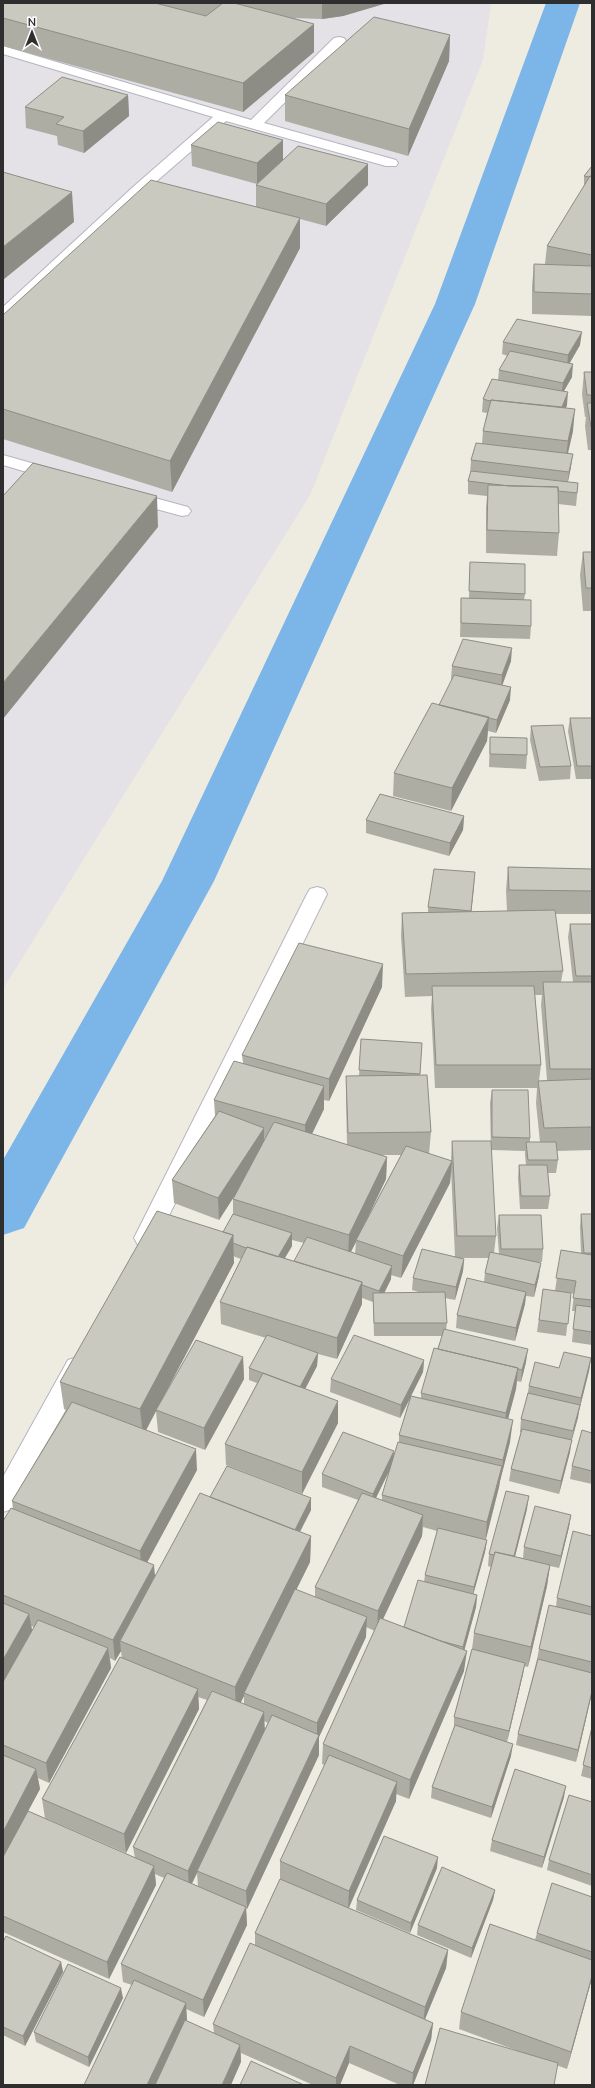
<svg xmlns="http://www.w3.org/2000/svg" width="595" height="2088" font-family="Mulish,sans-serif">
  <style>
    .industrial { fill: #e4e1e7 }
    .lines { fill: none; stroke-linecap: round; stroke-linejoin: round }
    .canal { fill: #7cb5e8; fill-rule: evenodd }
    .minor-casing { stroke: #b5b5c0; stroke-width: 2 }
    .minor { fill: #fff; fill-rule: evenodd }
    .wall { fill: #aeada4; fill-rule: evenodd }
    .shaded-wall { fill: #8d8d86 }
    .building { fill: #cac9bf; stroke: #8d8d86 }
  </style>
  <rect width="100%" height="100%" fill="#eeebe1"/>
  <path class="industrial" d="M3 3H491L483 60 310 495 3 989Z"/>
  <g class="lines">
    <path class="canal" d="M546 3H580L475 304 214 881 24 1228 3 1235V1160L162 881 435 304Z"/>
    <g class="minor-casing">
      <path id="minor" d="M339 37 344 38 346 41 344 44 264 123 396 160 398 163 396 166H386L226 121 143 193 9 319 3 321V307L133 187 213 117 3 54V46L251 120 334 38Z
        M3 455 63 472 66 476 63 480 57 481 3 465Z
        M129 491 188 507 191 511 188 515 182 516 123 500 120 496 123 492Z
        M317 887 324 889 327 894 158 1238 154 1245 146 1247 138 1245 134 1238 307 894 310 889Z
        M77 1357 86 1360 89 1367 12 1509 3 1512V1477L68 1360Z"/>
    </g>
    <use href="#minor" class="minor"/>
  </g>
  <path class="wall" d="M3 3H387L343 16 322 19 294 18 314 24V52L243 112 3 46Z
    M450 35 449 61 408 156 285 121V95Z
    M128 95 129 116 84 153 58 145 57 136 26 128 25 107Z
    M191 145 283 160 368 185 326 226 300 219V248L172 492 3 439V315L256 207V185L257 184 192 166Z
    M592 166V316L532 314V286L534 264H545L547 246 584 187V176Z
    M503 342 580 345 569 363 572 377 564 391 567 405 566 408 573 431 568 454 571 467 568 482 578 483 577 496 576 506 558 504 559 533 557 556 486 553V508L487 496 468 494V481L470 474 471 460 482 444 483 431 487 413 482 412 483 399 498 380 499 370 508 356 502 354Z
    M584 372H592V450H588L585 426 586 417H585L582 394Z
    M583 552H592V611H583L580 575Z
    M470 562 525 594 524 600 531 626 530 639 460 637 461 598H469Z
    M511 661 502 685 510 700 496 733 488 731 487 741 451 811 393 796 394 773 439 705 452 680 451 679 452 666Z
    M570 718H592V779H576L568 731Z
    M531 726 571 766 570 779 539 781 530 740Z
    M490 737 527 755 526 769 489 767Z
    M464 816 463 830 449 856 366 833V820Z
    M508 867 592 869V914H555L563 971 561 982H573L568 937 570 924H592V1150L557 1151 558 1160 556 1173H548L550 1196 548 1209H520L518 1178 519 1165H526L525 1155V1151L491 1150 490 1103 492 1090 530 1138V1142H540L536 1103 537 1088H435L431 1009 432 996 405 997 401 936 402 913 428 912V907L474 886 471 912 507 911 506 890ZM535 995H542L541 1005 547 1080 539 1081 541 1065Z
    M382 987 329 1101 324 1100V1109L312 1134 347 1145 346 1099V1076H359L361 1039 422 1043 420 1075 431 1132 429 1154 451 1161 452 1141 496 1236 494 1253 499 1254 497 1228 499 1215 543 1249 542 1262H534L539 1276 534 1297 526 1296 525 1304 515 1341 456 1328 457 1315 484 1282 485 1273 489 1258H461L464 1259 463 1271 455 1300 445 1298 447 1323 446 1330 526 1362 521 1382 517 1381 516 1389 508 1419 510 1442 500 1481 499 1487 485 1540H487L485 1552 473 1594 477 1595 476 1607 464 1650V1671L409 1799 396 1794V1801L349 1908 448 1950 446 1968 425 2019 433 2023 431 2040 413 2085H400L349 2063 340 2085H313L241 2053V2062L132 1985 123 1982 121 1964 164 1878 155 1874 156 1885 109 1979 3 1932V1521L13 1509 12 1501 66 1410 64 1409 60 1382 223 1232 233 1214V1199L235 1195 219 1220 174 1203 172 1180 215 1116 214 1100 243 1063 242 1055ZM382 1155H401L366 1221 386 1179 387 1157ZM451 1170 455 1256 413 1278 412 1290 422 1293H384L391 1279V1275L401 1278 450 1183ZM292 1240 304 1243 294 1261 285 1258 292 1246ZM356 1242 355 1254 351 1252ZM233 1256 241 1259 220 1302 221 1324 266 1338 249 1368V1380L257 1383 225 1444 226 1465 302 1494 338 1423V1401L305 1389 317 1366 318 1354 337 1359 362 1304V1298L373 1302 374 1336H442L421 1393V1398L411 1396 423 1372 424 1360 331 1379 330 1392 400 1418 410 1399 399 1435V1442L393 1459 394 1451 322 1474V1487L358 1500 315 1587V1597L296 1590 310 1562 311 1536 300 1532 311 1510V1498L210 1497 155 1576 147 1562 197 1470 146 1430 156 1411 158 1432 205 1450 244 1379 243 1357 158 1406 234 1263ZM390 1469 382 1495V1500L376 1498ZM423 1527 437 1531 425 1575 424 1582 404 1627 383 1619 422 1536ZM31 1626 34 1627 32 1631ZM366 1627 375 1631 323 1744 322 1764 325 1765 280 1861V1879L255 1933V1945L213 2024 214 2033 187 2021 186 2009 204 2017 247 1925 246 1909H247L319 1755V1737L366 1637ZM121 1651 122 1658 42 1799 45 1818 126 1853 199 1709 198 1697 207 1700 133 1847 135 1858 28 1811 40 1789 38 1778 49 1783 111 1668 110 1658 115 1661ZM244 1696V1704L240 1703ZM264 1721 268 1723 264 1730ZM197 1873 198 1886 192 1884Z
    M581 1214H592V1345L572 1342 575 1311H572L574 1294 571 1293 566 1336 537 1332 543 1289 555 1291 561 1250 581 1253 580 1227Z
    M591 1358 589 1371 571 1443 570 1452 559 1494 509 1481 511 1469 521 1432H520L521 1419 527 1397 529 1386 559 1368Z
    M592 1433V1484L570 1479 572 1466Z
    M527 1509 515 1557 523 1558 524 1547 571 1515 569 1527 559 1568 550 1566 547 1586 528 1667 524 1666 523 1674 507 1742 511 1756 491 1818 431 1798 432 1787 454 1728V1717L472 1649 474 1633 491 1567 488 1566 489 1554Z
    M592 1536V1693L576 1762 516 1745 518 1734 537 1659 539 1649 556 1606 557 1598Z
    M592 1727V1779L581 1776Z
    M564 1797 542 1868 490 1851 492 1840Z
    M592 1802V1886L547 1870 549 1860Z
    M437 1868 410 1933 356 1910 357 1900Z
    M495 1890 493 1900 471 1958 417 1935 418 1925Z
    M592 1897V1978L567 2069 459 2029 461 2012 535 1940 537 1933Z
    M3 1942 61 1962 63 1972 25 2046 3 2035Z
    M123 1998 89 2067 36 2042 34 2032Z"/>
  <path class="shaded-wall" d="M322 3H387L343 16 322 19Z
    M314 24V52L243 112V83Z
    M450 35 449 61 408 156 409 129Z
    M128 95 129 116 84 153 83 131Z
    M283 140V161L257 184V163Z
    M368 164V185L326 226V204Z
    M72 192 74 222 3 280V247Z
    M300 218V248L172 492 170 461Z
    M582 332 580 345 567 368 568 355Z
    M573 364 572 377 561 396 563 383Z
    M568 392 567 405 559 425 560 412Z
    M575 409 573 431 565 464 568 441Z
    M573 454 571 467 567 485 569 472Z
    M157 496 158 527 3 719V683Z
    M512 648 511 661 501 689 502 675Z
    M511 687 510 700 496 733 497 720Z
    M489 717 487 741 451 811 452 788Z
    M464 816 463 830 449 856 450 843Z
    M475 872 474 886 470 925 471 911Z
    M383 964 382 987 329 1101V1079Z
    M324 1086V1109L305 1148V1125Z
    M264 1128V1150L219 1220 218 1198Z
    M387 1157 386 1179 357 1240H356V1242L348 1257 349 1235Z
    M452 1161 450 1183 401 1278 403 1256Z
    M292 1233V1246L277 1271V1259Z
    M233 1235 234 1263 143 1436 140 1409Z
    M464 1259 463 1271 455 1300 456 1287Z
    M541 1263 539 1276 534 1297 535 1285Z
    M392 1266 391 1279 379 1304V1291Z
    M362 1282V1304L337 1359V1338Z
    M526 1292 525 1304 515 1341 516 1328Z
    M528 1349 526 1362 521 1382 522 1370Z
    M318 1353 317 1366 300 1399V1387Z
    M243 1357 244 1379 205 1450 204 1428Z
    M591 1358 589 1371 579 1411 581 1398Z
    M424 1360 423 1372 400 1418 401 1405Z
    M518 1368 516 1389 504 1434 506 1413Z
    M338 1401V1423L302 1494V1472Z
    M580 1405 578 1418 571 1443 570 1452 559 1494 561 1481Z
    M513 1420 510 1442 500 1481 499 1487 485 1543 487 1522 502 1467 503 1460Z
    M196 1449 197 1470 142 1572 140 1551Z
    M394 1451 393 1463 372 1506 373 1494Z
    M529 1496 527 1509 511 1572 513 1560Z
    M311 1498V1510L294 1543V1531Z
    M423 1515 422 1536 377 1632 378 1611Z
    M571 1515 569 1527 559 1568 561 1556Z
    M311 1536 310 1562 245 1694 244 1693V1696L236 1712 235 1687Z
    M487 1540 485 1552 472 1599 474 1587Z
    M154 1565 156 1586 120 1641 121 1651 115 1661 113 1640Z
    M550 1565 547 1586 528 1667 531 1647Z
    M477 1595 476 1607 462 1659 463 1647Z
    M29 1614 33 1635 3 1687V1660Z
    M367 1617 366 1637 319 1737V1755L247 1909 246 1891 317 1740V1723Z
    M108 1648 111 1668 49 1783 46 1763Z
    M467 1651 464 1671 409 1799 410 1780Z
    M525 1663 523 1674 507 1742 509 1731Z
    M198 1689 199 1709 126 1853 124 1834Z
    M592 1691V1693L576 1762 578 1750Z
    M264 1712 265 1732 197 1871V1873L189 1889 188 1871Z
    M513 1744 511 1756 491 1818 492 1807Z
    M36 1769 40 1789 3 1858V1832Z
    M397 1782 396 1801 348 1909 349 1891Z
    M566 1786 564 1797 542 1868 544 1857Z
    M438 1857 437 1868 410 1933 411 1923Z
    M154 1866 156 1885 109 1979 107 1962Z
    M495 1890 493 1900 471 1958 472 1948Z
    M246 1907 247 1925 204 2017 203 2000Z
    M448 1950 446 1968 423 2024 425 2007Z
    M61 1962 63 1972 25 2046 23 2036Z
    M592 1976V1978L567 2069 571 2052Z
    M121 1988 123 1998 89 2067 88 2057Z
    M186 2003 187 2021 157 2085H147Z
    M433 2023 431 2040 413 2085H412L413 2073Z
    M240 2045 241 2062 231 2085H222Z
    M350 2046 349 2063 340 2085H336V2078Z"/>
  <path class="building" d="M3 3H155L206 16 223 3H234L314 24 243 83 3 18Z
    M374 17 450 35 409 129 285 95Z
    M62 77 128 95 83 131 56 124 64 117 25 107Z
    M218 122 283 140 257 163 191 145Z
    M298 146 368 164 326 204 256 185Z
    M592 166V177L590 176 589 177 584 176Z
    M3 172 72 192 3 247Z
    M590 176 592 177V255L547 246Z
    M151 180 300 218 170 461 3 409V315Z
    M534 264 592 266V294L534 292Z
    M517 319 582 332 568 355 503 342Z
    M510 351 573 364 563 383 499 370Z
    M584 372H592V395H587Z
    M492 379 568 392 562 407 491 400 490 401 483 399Z
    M491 400 575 409 568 441 483 431Z
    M587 403H592V427H591Z
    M476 443 573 454 569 472 471 460Z
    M33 463 157 496 3 683V496Z
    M471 471 578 483 577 493 558 491V487L509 486 468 481Z
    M488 485 558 487 559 533 487 530Z
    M583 552H592V588H586Z
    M470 562 525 564V594L469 591Z
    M461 598 531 600V626L461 623Z
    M463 639 512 648 502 675 452 666Z
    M454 675 511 687 497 720 439 705Z
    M432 703 489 717 452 788 394 773Z
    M570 718H592V766H577Z
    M563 725 571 766 540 767 531 726Z
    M490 737 527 738V755L490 754Z
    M380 794 464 816 450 843 366 820Z
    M508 867 592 869V891L509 890Z
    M434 869 475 872 471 911 428 907Z
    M555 910 563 971 406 974 402 913Z
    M570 924H592V976H576Z
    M299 943 383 964 329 1079 242 1055Z
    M543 982H592V1069H550Z
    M432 986H534L541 1065H436Z
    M361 1039 422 1043 420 1074 359 1070Z
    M234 1061 324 1086 305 1125 214 1100Z
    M427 1075 431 1132 348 1133 346 1076Z
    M592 1079V1127L544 1128 538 1081Z
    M492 1090H528L530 1138 492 1137Z
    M219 1111 264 1128 218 1198 172 1180Z
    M274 1122 387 1157 349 1235 233 1199Z
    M452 1141H491L496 1236H457Z
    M526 1142H556L558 1160H528Z
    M406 1146 452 1161 403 1256 356 1240Z
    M519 1165H547L550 1196H521Z
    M157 1211 233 1235 140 1409 60 1382Z
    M233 1214 292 1233 278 1257 247 1247 246 1248 233 1243V1235L223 1232Z
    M581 1214H592V1253H584Z
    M499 1215H541L543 1249H501Z
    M307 1237 392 1266 379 1291 362 1285V1282L294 1261Z
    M247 1247 362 1282 337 1338 220 1302Z
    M422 1249 464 1259 456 1287 413 1278Z
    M561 1250 592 1255V1300L573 1298 576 1281 556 1278Z
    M490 1252 541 1263 535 1285 485 1273Z
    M467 1278 526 1292 516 1328 457 1315Z
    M543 1289 571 1293 568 1324 539 1320Z
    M445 1292 447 1323H374L373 1293Z
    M576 1305 592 1307V1332L573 1329Z
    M444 1329 528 1349 522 1370 518 1369V1368L438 1349Z
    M267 1335 318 1353 300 1387 249 1368Z
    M354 1335 424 1360 401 1405 331 1379Z
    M196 1340 243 1357 204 1428 156 1410Z
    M434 1348 518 1368 506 1413 421 1393Z
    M564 1352 591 1358 581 1398 529 1386 535 1362 559 1368Z
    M263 1373 338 1401 302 1472 225 1444Z
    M528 1393 580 1405 573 1431 521 1419Z
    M411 1396 513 1420 503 1460 399 1435Z
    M72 1402 196 1449 140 1551 12 1501Z
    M522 1429 572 1440 561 1481 511 1469Z
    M582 1430 592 1433V1471L572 1466Z
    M343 1432 394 1451 373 1494 322 1474Z
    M398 1442 502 1466 487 1522 382 1495Z
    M227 1466 311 1498 295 1530 210 1497Z
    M506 1491 529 1496 514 1556 495 1552 494 1555 489 1554Z
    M200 1493 311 1536 235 1687 120 1641Z
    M362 1493 423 1515 378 1611 315 1587Z
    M535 1506 571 1515 561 1556 524 1547Z
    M11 1508 154 1565 113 1640 3 1595V1521Z
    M438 1528 487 1540 474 1587 425 1575Z
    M573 1531 592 1536V1607L557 1598Z
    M495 1552 550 1565 531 1647 474 1633Z
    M418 1580 477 1595 463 1647 441 1641 404 1627Z
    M295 1589 367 1617 317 1723 244 1693Z
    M3 1603 29 1614 3 1660Z
    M549 1605 592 1615V1662L539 1649Z
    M380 1618 467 1651 410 1780 323 1744Z
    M38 1620 108 1648 46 1763 3 1745V1682Z
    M472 1649 525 1663 509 1731 454 1717Z
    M120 1657 198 1689 124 1834 42 1799Z
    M538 1659 592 1673V1691L578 1750 518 1734Z
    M212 1691 264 1712 188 1871 133 1847Z
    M272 1715 319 1735 246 1891 197 1871Z
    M455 1725 513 1744 492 1807 432 1787Z
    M592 1727V1768L583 1765Z
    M3 1755 36 1769 3 1832Z
    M329 1755 397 1782 349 1891 280 1861Z
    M515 1769 566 1786 544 1857 492 1840Z
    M569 1795 592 1802V1875L549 1860Z
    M28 1811 154 1866 107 1962 3 1916V1857Z
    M384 1836 438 1857 411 1923 357 1900Z
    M442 1867 495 1890 472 1948 418 1925Z
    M167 1873 246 1907 203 2000 121 1964Z
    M280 1879 448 1950 425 2007 255 1933Z
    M552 1883 592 1897V1952L537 1933Z
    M490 1924 592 1960V1976L571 2052 461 2012Z
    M6 1936 61 1962 23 2036 3 2027V1942Z
    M250 1943 433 2023 413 2073 350 2046 336 2078 213 2024Z
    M68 1964 121 1988 88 2057 34 2032Z
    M134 1980 186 2003 147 2085H84Z
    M185 2020 240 2045 222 2085H155Z
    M440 2028 558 2063 554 2085H425Z
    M251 2061 304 2085H240Z"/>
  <rect width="595" height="2088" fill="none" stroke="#2e2e2e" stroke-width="8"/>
  <g transform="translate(32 32)" stroke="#ffffff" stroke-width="3" paint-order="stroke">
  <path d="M0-3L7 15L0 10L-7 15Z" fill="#2e2e2e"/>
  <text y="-6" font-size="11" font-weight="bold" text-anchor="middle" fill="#2e2e2e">N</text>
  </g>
</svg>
